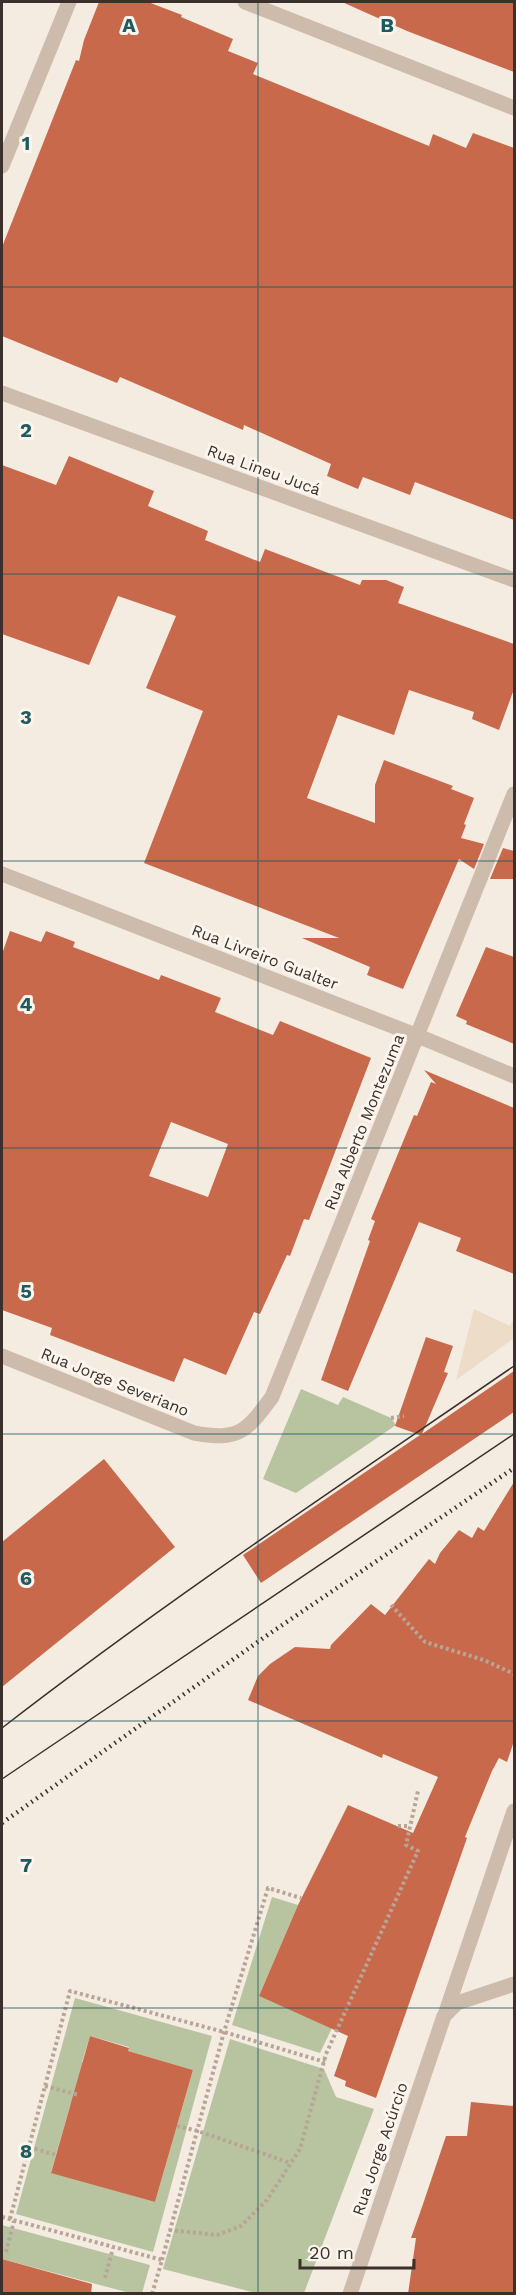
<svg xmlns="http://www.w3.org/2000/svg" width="516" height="2295" font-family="'Work Sans',sans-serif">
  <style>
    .green { fill: #b8c4a0; fill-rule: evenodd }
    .plaza { fill: #ecdcc8 }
    .building { fill: #c8694b; fill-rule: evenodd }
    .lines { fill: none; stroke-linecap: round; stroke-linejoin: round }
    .path { stroke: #b9a596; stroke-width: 4; stroke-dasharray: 3 3; stroke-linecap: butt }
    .minor { stroke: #cdbbac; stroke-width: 15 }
    .tertiary { stroke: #cdbbac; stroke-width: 15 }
    .tram { stroke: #3b302b; stroke-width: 1.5 }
    .rail { stroke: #3b302b; stroke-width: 4.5; stroke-dasharray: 1.5 4.5; stroke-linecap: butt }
    .grid { fill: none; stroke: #1f5a5e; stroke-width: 1.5; stroke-opacity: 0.55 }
    .labels { text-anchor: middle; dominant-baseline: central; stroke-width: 6; stroke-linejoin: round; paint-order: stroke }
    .street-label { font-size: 16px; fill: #3b302b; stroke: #fbf5ee }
    .grid-label { font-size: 20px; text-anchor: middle; font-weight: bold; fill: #1f5a5e; stroke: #fbf5ee; stroke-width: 6; stroke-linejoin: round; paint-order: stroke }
  </style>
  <rect width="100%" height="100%" fill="#f4ebe1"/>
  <path class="green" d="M301 1389 338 1405 343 1397 391 1418 396 1425 296 1493 263 1479Z
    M272 1897 298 1905 259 1996 332 2028 320 2053 232 2025Z
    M75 1998 212 2036 153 2252 16 2214ZM90 2036 129 2047 128 2051 193 2070 155 2202 51 2172 70 2106 88 2065 82 2062Z
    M230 2039 324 2069 336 2097 374 2109 304 2293H256L163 2269Z
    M2 2225 150 2265 142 2293H130L2 2259Z"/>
  <path class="plaza" d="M474 1309 510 1326 514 1319V1338L456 1380Z"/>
  <path class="building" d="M99 2H148L182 15 181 17 233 39 228 51 258 63 253 74 429 146 433 134 466 148 473 133 514 148V520L415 482 410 495 363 477 358 489 327 476 331 464 244 425 243 430 120 377 117 383 2 336V247L76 60 79 61 84 40Z
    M342 2H514V72L407 31Z
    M69 456 154 491 148 506 208 531 205 540 260 562 265 549 360 585 362 580H386L404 587 398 603 514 644V689L499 730 472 719 474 712 409 690 394 735 338 715 307 798 375 823V785L384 760 453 786 451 789 474 798 464 824 466 825 461 838 484 844 474 869 459 859 403 989 367 975 370 967 302 938H339L144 863 203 711 146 688 176 616 118 596 89 665 2 634V465L56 485Z
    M503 848 514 851V879H490Z
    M10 931 41 942 46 931 75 942 73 947 159 980 161 975 221 998 215 1012 273 1035 280 1021 371 1058 309 1220 304 1219 290 1256 287 1255 260 1314 254 1312 226 1375 184 1358 174 1382 50 1335 52 1328 2 1310V954ZM171 1122 228 1144 208 1197 149 1176Z
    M486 947 514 957V1044L466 1024 467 1021 456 1016Z
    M424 1070 514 1108V1274L456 1251 461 1238 419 1222 348 1391 321 1380 370 1241 368 1240 375 1221 371 1219 414 1115 417 1116 431 1082 436 1084Z
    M426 1337 453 1346 444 1372 448 1373 422 1434 514 1371V1412L261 1583 243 1555 420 1435 395 1426Z
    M104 1459 175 1547 2 1687V1542Z
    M514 1482V1741L507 1762 499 1758 492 1771 465 1837 467 1838 376 2098 345 2086 346 2081 334 2076 348 2036 259 1996 298 1905 348 1805 413 1833 438 1777 383 1754 382 1758 248 1700 258 1676 270 1664 295 1647 330 1649 331 1645 371 1604 385 1615 429 1559 435 1564 440 1553 459 1530 472 1538 478 1527 484 1531Z
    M90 2036 129 2048 128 2051 193 2070 155 2202 51 2173Z
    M471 2102 514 2106V2294H408L416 2238H411L422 2207 446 2136H467Z
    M2 2259 92 2284 91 2294H2Z"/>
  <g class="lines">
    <path class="path" d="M391 1418 404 1416
      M391 1605 425 1642 484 1660 514 1674
      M398 1826H409
      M45 2086 79 2095
      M177 2126 198 2131 290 2163
      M29 2147 56 2155
      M2 2217 162 2260 152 2294
      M10 2219 70 1991 224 2032 325 2062
      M169 2230 217 2235 241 2226 267 2200 300 2149 326 2054 418 1851 406 1845 418 1791
      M6 2252 14 2221
      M162 2260 224 2032 268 1888 301 1898
      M105 2278 113 2248"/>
    <path class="minor" d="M2 166 69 2
      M2 393 514 580
      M2 874 418 1036 514 1076
      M2 1356 194 1433C239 1441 246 1432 272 1397L514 794
      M446 2012 514 1811
      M350 2294 444 2016 457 2003 514 1984"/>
    <path class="tertiary" d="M245 2 514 108"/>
    <path class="tram" d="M2 1728C167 1600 342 1484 514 1366
      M2 1779 514 1434"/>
    <path class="rail" d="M2 1823 269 1634 514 1468"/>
  </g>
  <path class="grid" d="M258 2V2294M2 287H514M2 574H514M2 861H514M2 1148H514M2 1434H514M2 1721H514M2 2008H514"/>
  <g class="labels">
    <g class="street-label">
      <text transform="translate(264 470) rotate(20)">Rua Lineu Jucá</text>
      <text transform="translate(265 957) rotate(21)">Rua Livreiro Gualter</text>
      <text transform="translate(364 1122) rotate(-68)">Rua Alberto Montezuma</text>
      <text transform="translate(115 1382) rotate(22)">Rua Jorge Severiano</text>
      <text transform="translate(380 2149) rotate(-71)">Rua Jorge Acúrcio</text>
    </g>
  </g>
  <g class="grid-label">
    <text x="129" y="32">A</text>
    <text x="387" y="32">B</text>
    <text x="26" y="150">1</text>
    <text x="26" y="437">2</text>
    <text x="26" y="724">3</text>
    <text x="26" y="1011">4</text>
    <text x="26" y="1298">5</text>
    <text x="26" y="1585">6</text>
    <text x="26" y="1872">7</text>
    <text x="26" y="2158">8</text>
  </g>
  <rect width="516" height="2295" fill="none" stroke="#3b302b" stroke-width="6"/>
  <path d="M300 2259v9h114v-9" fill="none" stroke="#3b302b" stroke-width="3"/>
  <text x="309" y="2259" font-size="18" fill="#3b302b" stroke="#fbf5ee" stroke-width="4.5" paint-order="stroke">20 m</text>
</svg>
